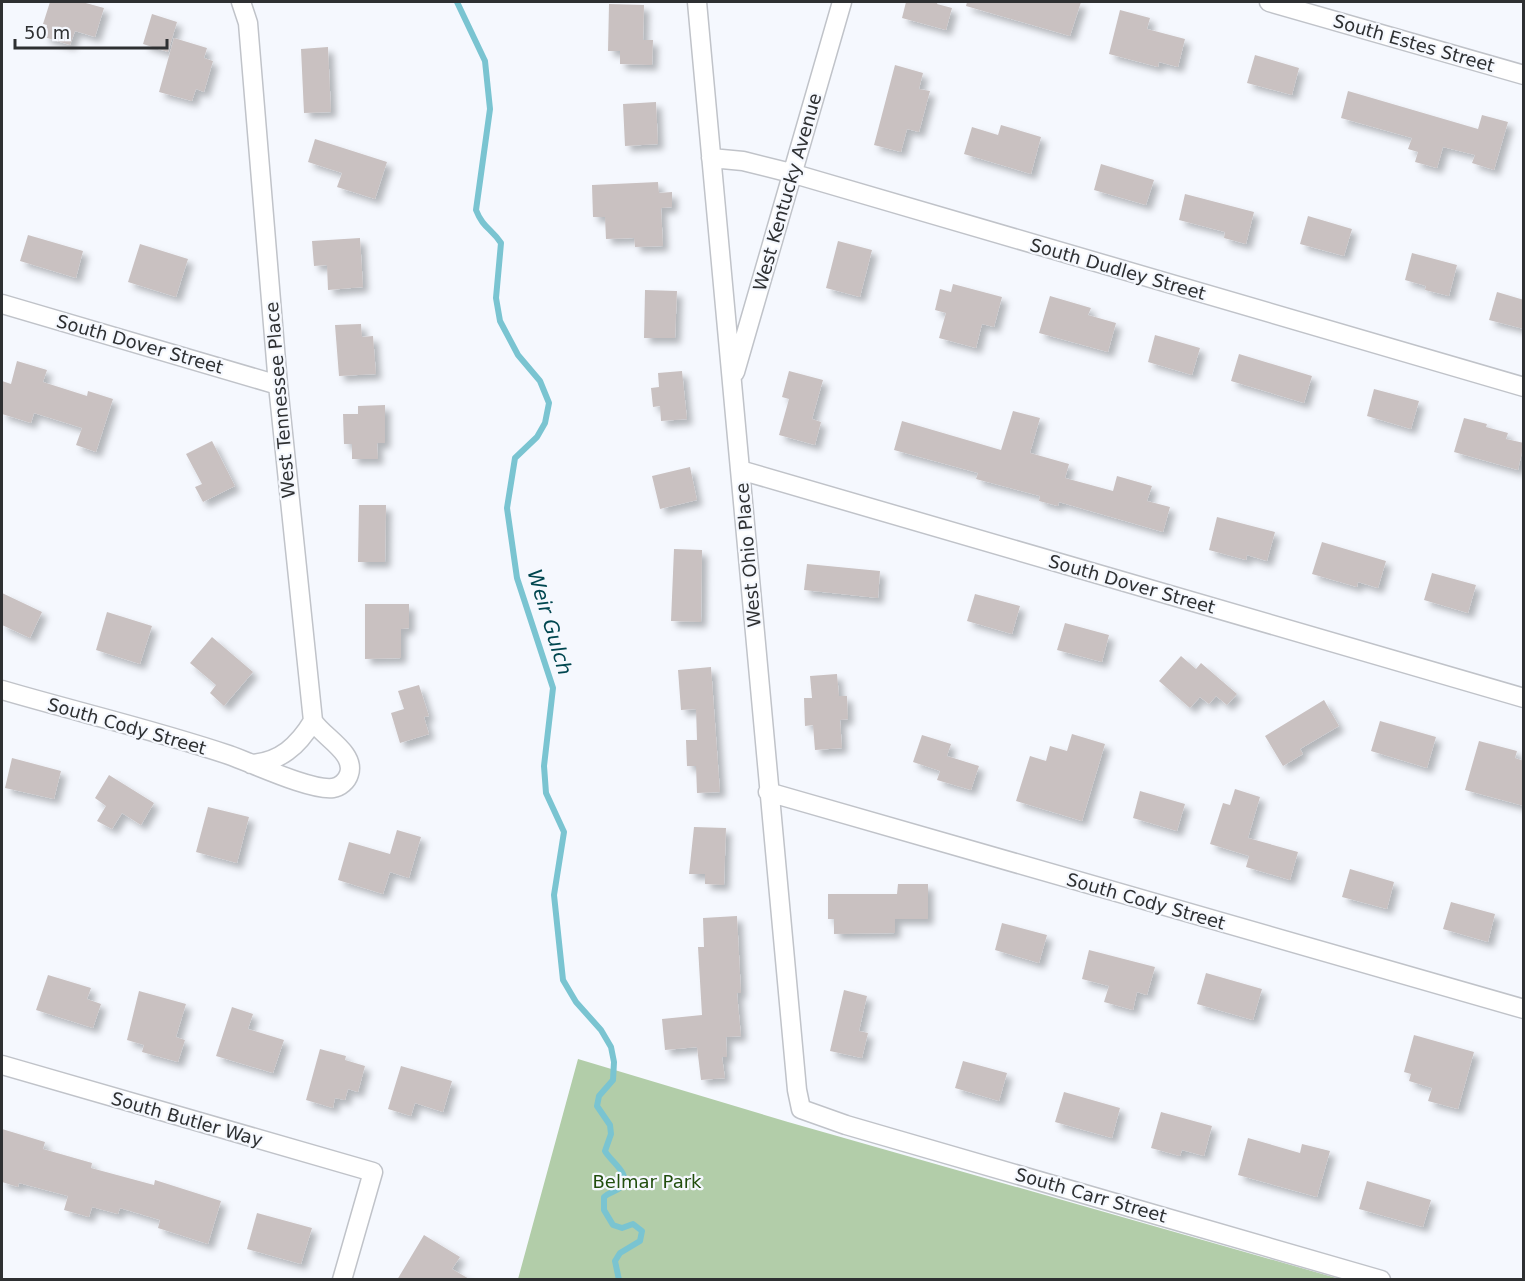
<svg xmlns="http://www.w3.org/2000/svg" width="1525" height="1281" font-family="'DejaVu Sans',sans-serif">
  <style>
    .green { fill: #b2cda9 }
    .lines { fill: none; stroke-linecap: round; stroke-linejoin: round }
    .stream { stroke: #7ac4d1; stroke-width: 6 }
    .building { fill: #c9c1c1; filter: url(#shadow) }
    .minor-casing { stroke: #c0c3c9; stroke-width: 21 }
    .minor { stroke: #fff; stroke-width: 18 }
    .labels { text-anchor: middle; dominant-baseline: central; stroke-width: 4.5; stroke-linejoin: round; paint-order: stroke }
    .street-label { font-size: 18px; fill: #2e3032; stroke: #f5f8fe }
    .park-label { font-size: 18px; fill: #214e0d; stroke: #f5f8fe }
    .water-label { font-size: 20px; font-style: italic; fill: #00464f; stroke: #f5f8fe }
  </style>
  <defs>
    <filter id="shadow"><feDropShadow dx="5.5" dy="5.5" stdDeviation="3" flood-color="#0004"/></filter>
  </defs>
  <rect width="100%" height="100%" fill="#f5f8fe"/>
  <path class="green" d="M578 1059 788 1122 1340 1279H518Z"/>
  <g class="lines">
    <path class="stream" d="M457 2 485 61 490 109 476 210C483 228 491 228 501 243L496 298 500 321 518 355 540 381 549 403 545 423 537 437 515 458 507 508 517 578 553 688 544 766 546 793 564 832 554 895 563 980 576 1002 601 1030 611 1047 614 1062 613 1080 599 1096 597 1106 610 1125 611 1134 605 1151C610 1161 633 1175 621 1187 616 1192 609 1192 604 1197V1210L613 1225 622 1228 633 1224 642 1231 640 1241 620 1253 615 1261 619 1280"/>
  </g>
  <path class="building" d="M50 2H82L104 8 95 37 75 31 70 45 44 37 47 25 43 24Z
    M906 2H938L937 4 952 8 946 30 902 18Z
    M967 2H1081L1070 36 966 6Z
    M609 4 644 5 643 40H653L652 65 620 64V51H608Z
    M1120 10 1150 18 1147 29 1185 39 1178 67 1159 62 1158 67 1109 54Z
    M152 14 177 22 168 52 143 44Z
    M174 38 207 48 204 58 213 61 204 92 196 89 192 101 159 92Z
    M328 47 331 112 304 113 301 49Z
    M1255 55 1299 68 1292 95 1247 83Z
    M895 65 923 73 919 89 930 91 919 132 907 129 901 152 874 145Z
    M1348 91 1478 129 1482 115 1508 122 1494 170 1472 163 1475 155 1443 147 1437 168 1415 162 1418 152 1408 149 1412 138 1341 118Z
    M656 102 658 144 625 146 623 104Z
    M1001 125 1041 137 1031 174 964 154 972 127 998 135Z
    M315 139 387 162 375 199 337 187 342 173 308 162Z
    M1101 164 1154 180 1146 205 1094 190Z
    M658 182 659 193 672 192V207L661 208 663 246 635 247 634 238 606 239 605 217H593L592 185Z
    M1185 194 1254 212 1246 244 1224 238 1225 232 1179 220Z
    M1308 216 1352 229 1344 256 1300 244Z
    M28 235 83 251 76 278 20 261Z
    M360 238 363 287 328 290 327 265 314 266 312 241Z
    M838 241 872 250 860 297 826 288Z
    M140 244 188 259 176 297 128 282Z
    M1412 253 1457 265 1449 296 1425 290 1426 286 1405 280Z
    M953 284 1002 297 994 327 982 324 976 348 939 338 946 313 935 310 940 289 951 292Z
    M645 290 677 291 675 338H644Z
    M1497 292 1524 300V329L1489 320Z
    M1050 296 1091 308 1088 315 1116 323 1108 352 1039 333Z
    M361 324 362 337 373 336 376 374 339 376 335 325Z
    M1155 335 1200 348 1192 375 1148 362Z
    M1239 354 1312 376 1304 403 1231 381Z
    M17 361 47 370 43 382 87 396 88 391 113 399 96 452 76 445 82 428 34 413 31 423 2 414V381L11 384Z
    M682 371 687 419 661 421 660 406 653 407 651 388 659 387 658 373Z
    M789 371 823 380 812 419 821 422 815 445 779 435 789 399 782 397Z
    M1374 389 1419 401 1411 429 1367 416Z
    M385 405V443H377L378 459H352V444H344L343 414H358V406Z
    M1013 411 1040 418 1030 453 1069 464 1065 478 1113 491 1117 476 1152 486 1147 501 1170 507 1163 532 1059 502 1058 506 1039 501 1040 496 976 479 978 473 894 450 902 421 1001 450Z
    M1464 418 1487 424 1486 427 1508 433 1506 439 1524 443 1518 470 1454 452Z
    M212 441 235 486 203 502 195 487 202 484 186 454Z
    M690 467 697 500 660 509 652 476Z
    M359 505H386L385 562H358Z
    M1217 517 1275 532 1267 561 1247 555 1246 560 1209 550Z
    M1322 542 1386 561 1378 588 1358 582 1357 587 1312 574Z
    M674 549 702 550 701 622 671 621Z
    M807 564 880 571 878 598 804 590Z
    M1432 573 1476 585 1468 613 1424 600Z
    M2 593 42 612 30 638 2 625Z
    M975 594 1020 606 1012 634 967 621Z
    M365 604H409V628L401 629V658L365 659Z
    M107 612 152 626 140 664 96 650Z
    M1065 623 1109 635 1102 662 1057 650Z
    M212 637 253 672 224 706 210 693 216 685 190 663Z
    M1181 656 1196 669 1201 663 1237 694 1227 705 1216 696 1209 704 1200 697 1190 708 1159 681Z
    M711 667 720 792 697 793 696 766H687L686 740H697L696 709 681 710 678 670Z
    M837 674 839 696H847L848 719 840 720 842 748 815 750 813 725 805 726 804 698H812L810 676Z
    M419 685 429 716 424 717 429 734 400 743 391 713 404 709 398 691Z
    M1324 700 1339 726 1300 749 1303 754 1283 766 1265 736Z
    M1380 721 1436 737 1427 768 1371 751Z
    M1072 734 1105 744 1082 821 1016 801 1030 756 1046 761 1050 746 1067 751Z
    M922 735 951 744 947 756 979 766 971 790 937 780 940 771 913 762Z
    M1479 741 1517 751 1515 758 1524 761V806L1465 790Z
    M12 758 61 771 54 799 5 788Z
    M109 775 154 803 141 825 122 813 112 829 97 821 106 806 95 798Z
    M1235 789 1260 797 1248 838 1298 852 1290 880 1246 867 1249 856 1210 844 1223 803 1230 805Z
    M1140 791 1185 804 1177 831 1133 818Z
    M208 807 249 817 237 863 196 852Z
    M694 827 726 828 724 885 705 884V874H689Z
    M397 830 421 837 409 878 390 872 383 894 338 880 349 842 390 854Z
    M1350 869 1394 882 1387 909 1342 897Z
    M898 884H928V919H895V933L834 934V919H828V894H897Z
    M1451 902 1495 914 1488 942 1443 929Z
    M737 916 741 993H737L741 1036 726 1037 727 1057H722L725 1078 701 1080 697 1047 665 1050 662 1019 702 1015 698 947H704L703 918Z
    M1002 923 1047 935 1039 963 995 950Z
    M1089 950 1155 967 1147 995 1137 992 1133 1010 1104 1002 1109 986 1082 979Z
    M1206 973 1262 989 1253 1020 1197 1004Z
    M48 975 91 988 87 999 101 1004 93 1028 36 1010Z
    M844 990 867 996 859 1031 868 1033 862 1058 830 1051Z
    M139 991 186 1004 176 1037 185 1040 178 1062 142 1052 144 1045 127 1040Z
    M232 1007 253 1014 248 1029 284 1040 273 1073 216 1056Z
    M1414 1035 1474 1052 1458 1109 1428 1101 1432 1088 1409 1081 1411 1074 1404 1072Z
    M320 1049 346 1056 345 1060 365 1066 358 1092 348 1089 345 1100 335 1098 333 1108 306 1100Z
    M963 1061 1007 1073 999 1101 955 1088Z
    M401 1066 452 1081 443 1112 415 1103 411 1116 388 1109Z
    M1064 1092 1120 1108 1112 1138 1055 1122Z
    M1161 1112 1212 1126 1204 1156 1182 1150 1180 1156 1151 1148Z
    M2 1129 45 1142 43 1149 92 1163 91 1168 154 1185 155 1180 221 1201 208 1244 158 1228 160 1220 120 1208 118 1214 92 1207 89 1217 64 1210 68 1196 19 1183 18 1187 2 1182Z
    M1248 1138 1300 1153 1302 1144 1330 1151 1317 1197 1238 1175Z
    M1367 1181 1431 1200 1423 1227 1359 1209Z
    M257 1213 312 1228 301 1264 247 1249Z
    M424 1235 460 1257 452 1269 471 1280H397Z"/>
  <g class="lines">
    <g class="minor-casing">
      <path id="minor" d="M697 2 797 1090 801 1109 846 1125 1381 1280
        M1269 2 1524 75
        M711 158 743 161 791 173 1524 387
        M2 304 278 385
        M735 372 842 2
        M740 470 1524 698
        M2 690C77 712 155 730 229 755 252 763 311 791 333 788 340 787 347 781 349 774 356 753 323 737 313 721L278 385 248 23 241 2
        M251 764C280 762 298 746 313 721
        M768 792 1524 1009
        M2 1065 373 1172 342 1280"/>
    </g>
    <use href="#minor" class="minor"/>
  </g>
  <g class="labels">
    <g class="street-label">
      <text transform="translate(1414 43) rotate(16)">South Estes Street</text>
      <text transform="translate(787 192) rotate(-74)">West Kentucky Avenue</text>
      <text transform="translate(1118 269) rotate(16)">South Dudley Street</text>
      <text transform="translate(140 344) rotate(16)">South Dover Street</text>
      <text transform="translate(280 400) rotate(-95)">West Tennessee Place</text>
      <text transform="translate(748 555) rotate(-95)">West Ohio Place</text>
      <text transform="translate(1132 584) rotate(16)">South Dover Street</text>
      <text transform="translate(127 726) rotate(16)">South Cody Street</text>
      <text transform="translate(1146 901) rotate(16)">South Cody Street</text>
      <text transform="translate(187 1119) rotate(16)">South Butler Way</text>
      <text transform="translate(1091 1195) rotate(16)">South Carr Street</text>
    </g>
    <g class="park-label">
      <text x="647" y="1181">Belmar Park</text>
    </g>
    <g class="water-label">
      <text transform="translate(550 622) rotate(73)">Weir Gulch</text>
    </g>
  </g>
  <rect width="1525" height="1281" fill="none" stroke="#2e3032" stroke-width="6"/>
  <path d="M15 39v9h152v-9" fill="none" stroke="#2e3032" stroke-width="3"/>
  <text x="24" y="39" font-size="18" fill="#2e3032" stroke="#f5f8fe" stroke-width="4.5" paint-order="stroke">50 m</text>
</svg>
